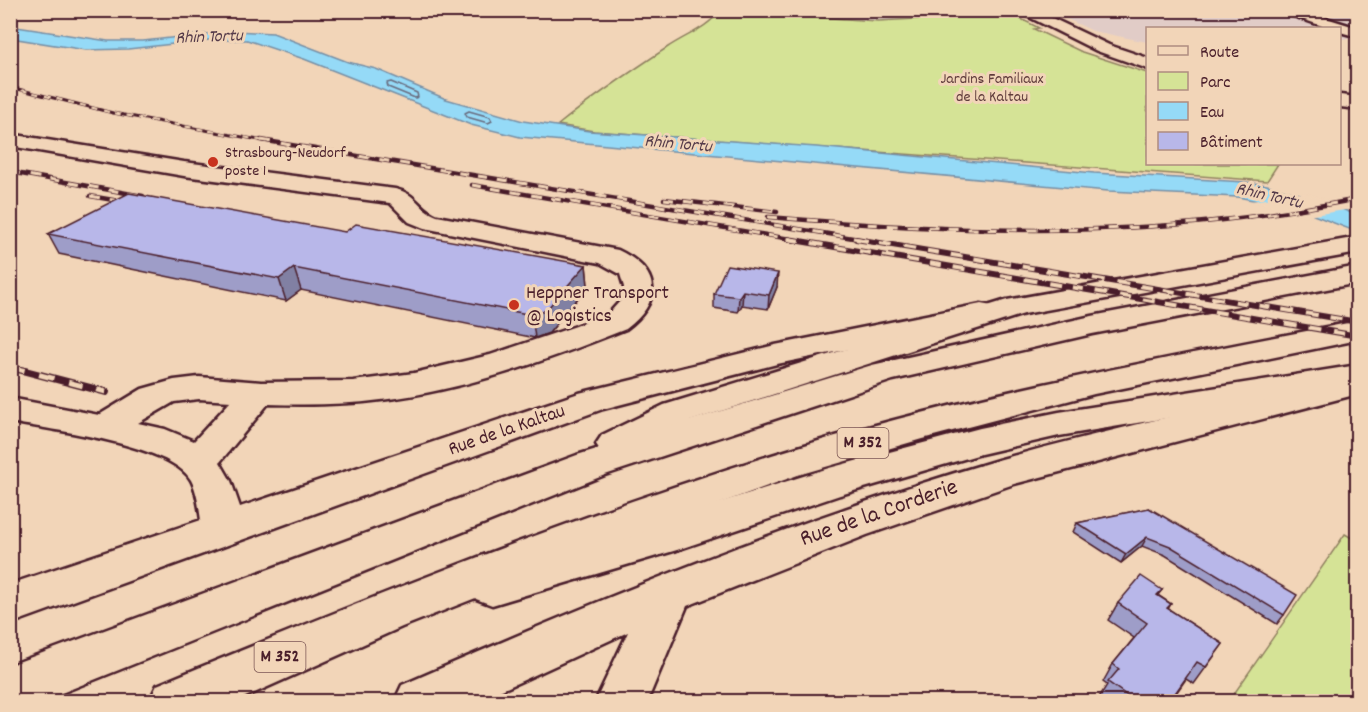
<svg xmlns="http://www.w3.org/2000/svg" width="1368" height="712" font-family="Dekko,sans-serif">
  <style>
    .built { fill: #e1ccc7 }
    .green { fill: #d5e396; stroke: #908160; stroke-width: 1.5 }
    .water { fill: #95daf7; stroke: #778fa5; stroke-width: 1.5 }
    .pier { fill: #f2d5b8 }
    .lines { fill: none; stroke-linecap: round; stroke-linejoin: round }
    .shore { stroke: #686a7d; stroke-width: 1.5 }
    .minor-casing { stroke: #4a1f2b; stroke-width: 5 }
    .major-casing { stroke: #4a1f2b; stroke-width: 5 }
    .highway-casing { stroke: #4a1f2b; stroke-width: 5 }
    .minor { fill: #f2d5b8; fill-rule: evenodd }
    .major { fill: #f2d5b8; fill-rule: evenodd }
    .highway { fill: #f2d5b8; fill-rule: evenodd }
    .rail-far3-casing { stroke: #4a1f2b; stroke-width: 3 }
    .rail-far2-casing { stroke: #4a1f2b; stroke-width: 4.5 }
    .rail-far1-casing { stroke: #4a1f2b; stroke-width: 6 }
    .rail-casing { stroke: #4a1f2b; stroke-width: 8 }
    .rail-far3 { stroke: #f2d5b8; stroke-width: 2; stroke-dasharray: 6; stroke-linecap: butt }
    .rail-far2 { stroke: #f2d5b8; stroke-width: 3; stroke-dasharray: 10; stroke-linecap: butt }
    .rail-far1 { stroke: #f2d5b8; stroke-width: 4; stroke-dasharray: 12; stroke-linecap: butt }
    .rail { stroke: #f2d5b8; stroke-width: 5; stroke-dasharray: 15; stroke-linecap: butt }
    .wall { fill: #9e9dc8; stroke: #4a1f2b; stroke-width: 1.5 }
    .shaded-wall { fill: #8180a3; stroke: #4a1f2b; stroke-width: 1.5 }
    .building { fill: #b8b7e9; stroke: #4a1f2b; stroke-width: 1.5 }
    .poi-dot { fill: #c8321e; stroke: #f2d5b8; stroke-width: 2 }
    .labels { text-anchor: middle; dominant-baseline: central; stroke-width: 6; stroke-linejoin: round; paint-order: stroke }
    .far-park-label { font-size: 16px; fill: #5f3c3b; stroke: #f2d5b8 }
    .far-poi-label { font-size: 16px; fill: #4a1f2b; stroke: #f2d5b8; text-anchor: start }
    .far-water-label { font-size: 18px; font-style: italic; fill: #553b4a; stroke: #f2d5b8 }
    .shield { fill: #f2d5b8; stroke: #7c5655; stroke-width: 1.5 }
    .shield-label { font-size: 18px; font-weight: bold; fill: #4a1f2b }
    .poi-label { font-size: 20px; fill: #4a1f2b; stroke: #f2d5b8; text-anchor: start }
    .street-label { font-size: 20px; fill: #4a1f2b; stroke: #f2d5b8 }
    .near-street-label { font-size: 24px; fill: #4a1f2b; stroke: #f2d5b8 }
  </style>
  <rect width="100%" height="100%" fill="#f2d5b8"/>
  <filter id="ink" filterUnits="userSpaceOnUse"><feTurbulence type="fractalNoise" baseFrequency=".0167" numOctaves="2"/><feDisplacementMap in="SourceGraphic" scale="12" xChannelSelector="R" yChannelSelector="G"/><feConvolveMatrix kernelMatrix="1 2 1 2 8 2 1 2 1" color-interpolation-filters="sRGB"/></filter>
  <g filter="url(#ink)">
    <path class="built" d="M1357 10 1358 38 1340 39V28H1148L1147 42 1093 31 1052 12 878 21 732 11Z"/>
    <path class="green" d="M720 11 878 21 1011 14 1039 28 1034 29 1082 52 1147 73 1148 164H1278L1267 181 594 131 558 125C593 97 630 72 668 47 686 35 707 28 720 11Z
      M1345 534 1357 541V701H1229Z"/>
    <path class="water" d="M10 26 108 41H143L234 31 273 33 348 62 376 69 446 99 523 121 589 131 817 147 1094 173 1245 182 1267 185 1316 199 1357 215V232L1298 209 1238 197 1108 191 520 137 471 125 304 59 247 40H209L128 49 86 50 11 38Z"/>
    <path class="pier" d="M1306 193 1351 209 1308 216 1251 201Z"/>
    <g class="lines">
      <path class="shore" d="M391 82 417 93 418 97 415 98 388 87 387 83Z
        M469 111 490 117 492 121 488 123 467 117 465 113Z"/>
      <g class="minor-casing">
        <path id="minor" d="M1015 10H1035L1109 45 1148 58V69L1097 51Z
          M1276 10H1300L1358 28V37L1340 32V28H1328Z
          M1340 95 1358 97V109L1340 107Z
          M10 134 184 162 395 189C418 194 418 209 437 216L618 250C660 270 664 300 626 329 548 360 466 390 381 400 344 405 306 405 268 404L220 462 231 481 240 507 579 393 775 345 981 304 992 306 996 313 992 320 981 322 777 364 603 409 10 624V584L201 520C199 507 197 491 191 480 171 444 51 430 10 422V398L99 415 142 389 174 380 199 377 261 382 353 381 414 373 490 355 576 326 611 311 621 300 624 287 620 274 600 263 424 228 409 222 390 203 184 176 10 146ZM199 399 231 401 194 441 165 429 138 423 174 402Z
          M1358 372V394L1014 484 867 535 687 606 647 702H595L628 632 476 702H394L402 685C597 600 793 520 998 460 1117 426 1238 403 1358 372Z"/>
      </g>
      <g class="major-casing">
        <path id="major" d="M1358 237V253L1024 314 690 421 628 453 615 457 602 453 596 444 602 435 664 405 1007 300Z
          M1358 365V386L1059 436 981 454 840 495 677 550 492 605 476 599 469 586 476 573 492 567 677 516 829 468 980 428 1059 412Z"/>
      </g>
      <g class="highway-casing">
        <path id="highway" d="M1358 266V283L1092 334 893 380 605 475 39 702H10V665L577 455 872 365 1092 316Z
          M1358 321V340L1094 394 922 439 798 475 676 519 402 627 234 702H149L157 685C359 602 563 520 772 455 964 395 1161 359 1358 321Z"/>
      </g>
      <use href="#minor" class="minor"/>
      <use href="#major" class="major"/>
      <use href="#highway" class="highway"/>
      <g class="rail-far3-casing">
        <path id="rail-far3" d="M10 87 113 113 270 142"/>
      </g>
      <g class="rail-far2-casing">
        <path id="rail-far2" d="M261 140 865 240
          M10 172 143 196
          M472 185 796 240
          M90 196 131 203
          M664 199 777 212
          M768 217C916 229 1066 237 1214 221 1262 216 1310 208 1358 199"/>
      </g>
      <g class="rail-far1-casing">
        <path id="rail-far1" d="M788 239 1358 336
          M856 239 1358 322"/>
      </g>
      <g class="rail-casing">
        <path id="rail" d="M10 367 106 392"/>
      </g>
      <use href="#rail-far3" class="rail-far3"/>
      <use href="#rail-far2" class="rail-far2"/>
      <use href="#rail-far1" class="rail-far1"/>
      <use href="#rail" class="rail"/>
    </g>
    <path class="wall" d="M345 232 586 265 588 286 549 333 535 338 301 290 286 301 59 254 48 234Z
      M777 287 768 309 742 305 738 312 714 308V294Z
      M1149 508 1284 615 1277 624 1165 555 1142 546 1121 563 1073 532 1077 523Z
      M1162 590 1158 595 1171 604 1168 609 1223 644 1194 684 1186 679 1170 702H1102L1098 699 1107 685 1103 682 1113 664 1134 638 1108 620 1118 603Z"/>
    <path class="shaded-wall" d="M586 265 588 286 549 333 535 338 532 315Z
      M294 268 301 290 286 301 279 279Z
      M778 273 777 287 768 309 769 295Z
      M743 291 742 305 738 312 739 297Z
      M1147 537 1142 546 1121 563 1126 554Z"/>
    <path class="building" d="M129 193 345 232 356 224 586 265 546 310 532 315 294 268 279 279 48 234Z
      M727 265 778 273 769 295 743 291 739 297 714 294Z
      M1149 508 1297 595 1284 615 1170 546 1147 537 1126 554 1077 523Z
      M1141 576 1162 590 1157 595 1171 604 1167 608 1223 644 1206 667 1197 662 1169 702H1165L1163 700 1162 702H1136L1108 682 1119 669 1113 664 1147 623 1118 603Z"/>
  </g>
  <g class="poi-dot">
    <circle cx="213" cy="162" r="6"/>
    <circle cx="514" cy="305" r="6"/>
  </g>
  <g class="labels">
    <g class="far-park-label">
      <text x="992" y="79">Jardins Familiaux<tspan x="992" dy="18">de la Kaltau</tspan></text>
    </g>
    <g class="far-poi-label">
      <text x="225" y="153">Strasbourg-Neudorf<tspan x="225" dy="18">poste 1</tspan></text>
    </g>
    <g class="far-water-label">
      <text transform="translate(209 38) rotate(-2)">Rhin Tortu</text>
      <text transform="translate(678 145) rotate(5)">Rhin Tortu</text>
      <text transform="translate(1269 197) rotate(13)">Rhin Tortu</text>
    </g>
    <g class="shield">
      <rect x="837.5" y="428" width="51" height="30" rx="4.5"/>
      <rect x="254.5" y="642" width="51" height="30" rx="4.5"/>
    </g>
    <g class="shield-label">
      <text x="863" y="443">M 352</text>
      <text x="280" y="657">M 352</text>
    </g>
    <g class="poi-label">
      <text x="526" y="294">Heppner Transport<tspan x="526" dy="23">@ Logistics</tspan></text>
    </g>
    <g class="street-label">
      <text transform="translate(507 431) rotate(-19)">Rue de la Kaltau</text>
    </g>
    <g class="near-street-label">
      <text transform="translate(879 514) rotate(-19)">Rue de la Corderie</text>
    </g>
  </g>
  <rect width="1368" height="712" fill="none" stroke="#f2d5b8" stroke-width="36"/>
  <rect x="18" y="18" width="1332" height="676" fill="none" stroke="#4a1f2b" stroke-width="2" filter="url(#ink)"/>
  <rect x="1146" y="27" width="195" height="138" fill="#f2d5b8" stroke="#af8c80" stroke-width="1.5"/>
  <rect x="1158" y="46" width="30" height="9" fill="#f2d5b8" stroke="#af8c80" stroke-width="1.5"/>
  <text x="1200" y="57" font-size="18" fill="#4a1f2b">Route</text>
  <rect x="1158" y="72" width="30" height="18" fill="#d5e396" stroke="#af8c80" stroke-width="1.5"/>
  <text x="1200" y="87" font-size="18" fill="#4a1f2b">Parc</text>
  <rect x="1158" y="102" width="30" height="18" fill="#95daf7" stroke="#af8c80" stroke-width="1.5"/>
  <text x="1200" y="117" font-size="18" fill="#4a1f2b">Eau</text>
  <rect x="1158" y="132" width="30" height="18" fill="#b8b7e9" stroke="#af8c80" stroke-width="1.5"/>
  <text x="1200" y="147" font-size="18" fill="#4a1f2b">Bâtiment</text>
</svg>
